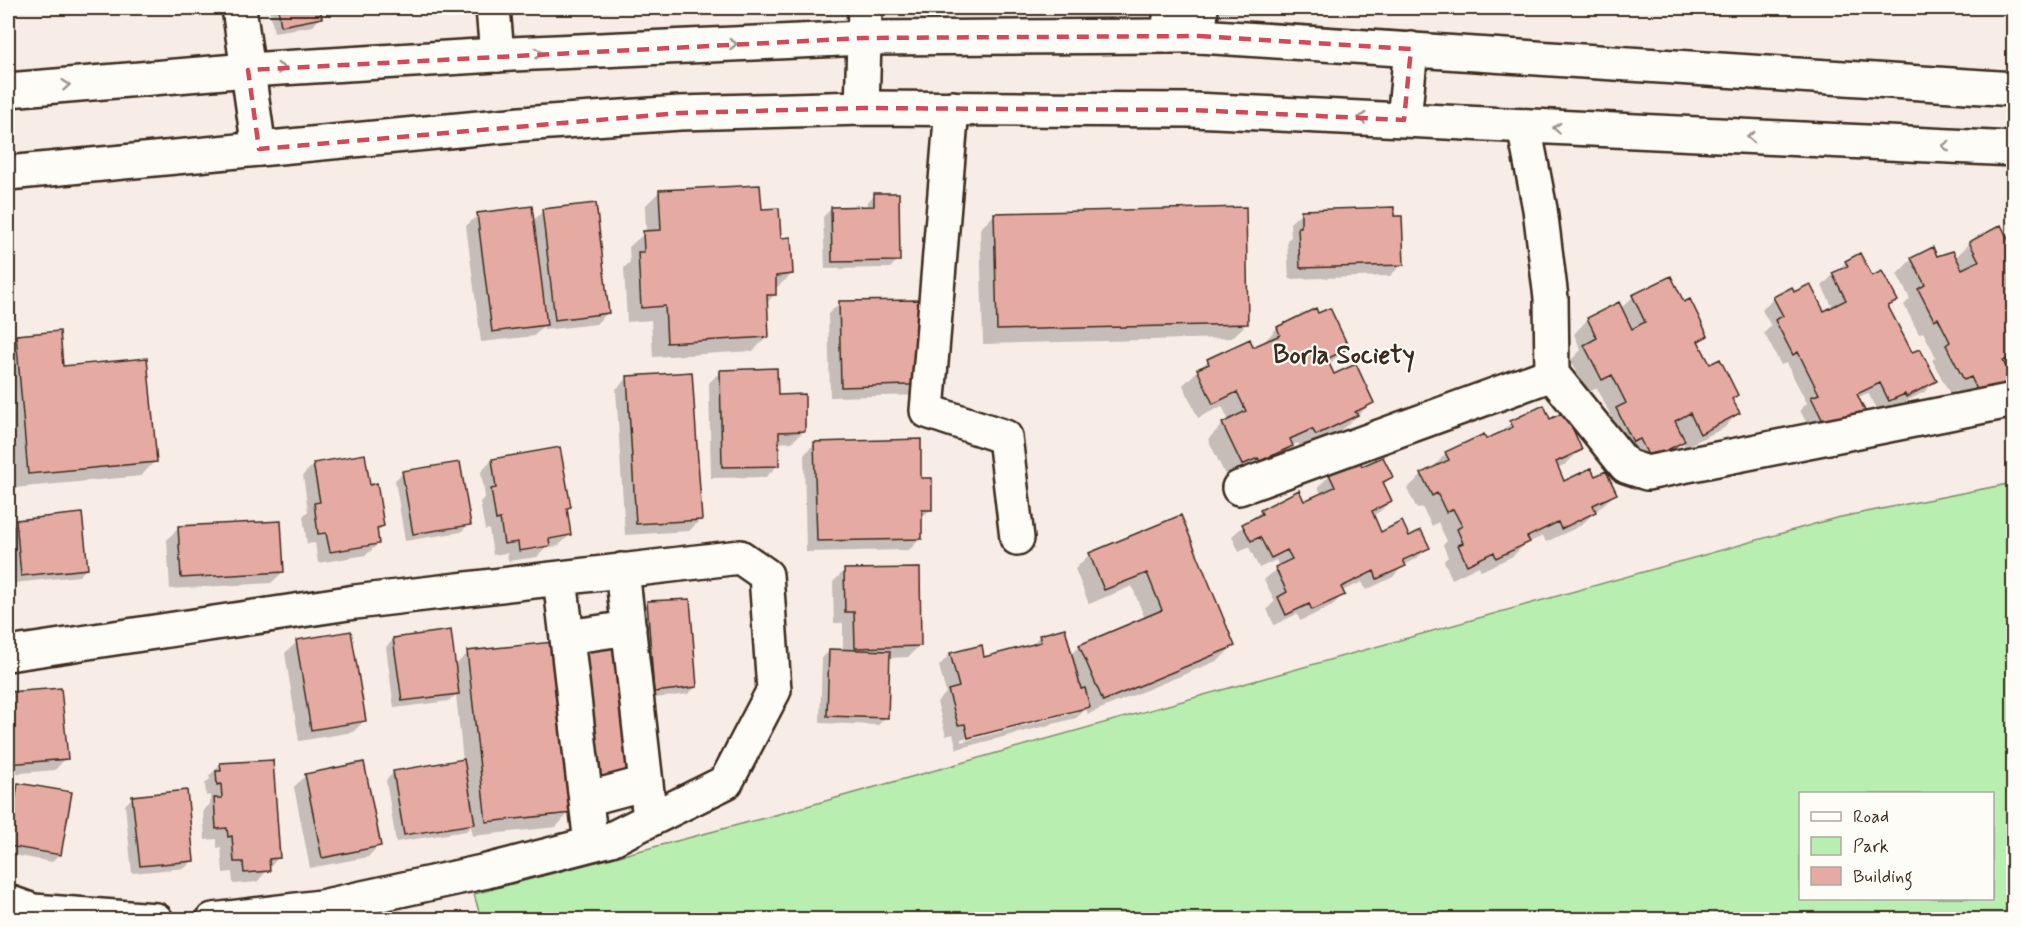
<svg xmlns="http://www.w3.org/2000/svg" width="2021" height="927" font-family="Mynerve,sans-serif">
  <style>
    .green { fill: #b8eeb0; stroke: #7a8c67; stroke-width: 1.5; fill-rule: evenodd }
    .shadow { fill: #0003; fill-rule: evenodd }
    .building { fill: #e5aba2; stroke: #3b2a1e; stroke-width: 1.5 }
    .lines { fill: none; stroke-linecap: round; stroke-linejoin: round }
    .minor-casing { stroke: #3b2a1e; stroke-width: 38 }
    .major-casing { stroke: #3b2a1e; stroke-width: 38 }
    .minor { stroke: #fdfcf7; stroke-width: 33 }
    .major { stroke: #fdfcf7; stroke-width: 33 }
    .oneway { stroke: #9c938a }
    .marked { fill: none; stroke: #d1495b; stroke-width: 4.5; stroke-dasharray: 12 8; stroke-linejoin: round }
    .labels { text-anchor: middle; dominant-baseline: central; stroke-width: 4.5; stroke-linejoin: round; paint-order: stroke }
    .neighbourhood-label { font-size: 26px; font-weight: bold; fill: #3b2a1e; stroke: #fdfcf7 }
  </style>
  <rect width="100%" height="100%" fill="#f8ece6"/>
  <filter id="ink" filterUnits="userSpaceOnUse"><feTurbulence type="fractalNoise" baseFrequency=".0167" numOctaves="2"/><feDisplacementMap in="SourceGraphic" scale="12" xChannelSelector="R" yChannelSelector="G"/><feConvolveMatrix kernelMatrix="1 2 1 2 8 2 1 2 1" color-interpolation-filters="sRGB"/></filter>
  <g filter="url(#ink)">
    <path class="green" d="M2013 483V919H481L474 894 768 817 1836 518ZM1800 794H1992V898H1800Z"/>
    <path class="shadow" d="M269 8H319L320 18 313 26 274 32Z
      M1214 8H1352L1350 10 1214 13Z
      M659 192 760 210 792 274 775 289V294L766 304 767 337 753 351 653 357 651 320 627 322 624 268 630 262 629 247 646 232 645 206Z
      M875 195 898 260 890 268 825 269 823 217 831 209 867 208V202Z
      M543 211 607 313 596 324 544 330 543 326 534 336 481 342 466 226 478 215 532 222Z
      M1302 212 1402 264 1390 276 1289 279 1287 240 1291 237 1290 223Z
      M995 214 1247 323 1232 338 983 344 980 229Z
      M1970 243 2011 247 2014 245V381L1966 412 1956 391 1950 394 1932 360 1936 357 1923 332 1919 334 1904 305 1910 299 1897 274 1912 259 1955 258Z
      M1846 262 1872 278 1896 300 1888 309 1911 354 1935 381 1924 392 1895 407 1893 404 1878 412 1868 393 1857 398 1818 446 1800 410 1807 403 1786 363 1781 365 1764 333 1771 326 1762 310 1774 298 1791 289 1794 294 1823 313 1833 308 1822 286Z
      M1670 278 1683 304 1706 336 1698 344 1709 366 1736 395 1731 400 1738 413 1724 428 1685 447 1682 442 1669 455 1635 472 1602 424 1611 416 1597 388 1587 393 1570 361 1581 350 1574 334 1588 319 1620 309 1633 297Z
      M840 303 929 395 830 397 828 314Z
      M1315 310 1347 348 1328 365 1334 376 1373 402 1341 430 1301 449 1298 443 1291 446 1277 460 1227 479 1208 439 1223 424 1229 421 1222 406 1198 418 1183 385 1208 361 1253 349 1263 343 1277 328Z
      M16 337 62 367 155 461 141 476 14 488 8 419V345Z
      M721 371 777 396 804 431 792 442 777 443 778 465 766 477 711 478 709 383Z
      M628 378 701 519 689 531 625 535 616 389Z
      M1543 407 1550 421 1581 424 1573 432 1581 449 1566 464 1557 468 1563 483 1595 478 1615 494 1580 526 1546 542 1543 536 1525 544 1513 556 1481 571 1479 566 1452 579 1444 561 1448 557 1443 545 1447 541 1438 522 1432 526 1422 507 1417 509 1407 489 1422 474 1432 469 1446 453 1486 441 1497 436 1511 423Z
      M815 443 920 479 931 509 920 519 921 538 909 550 806 552 804 455Z
      M492 460 569 506 566 510 570 535 558 546 545 549 537 557 508 561 507 553 493 555 489 529 485 530 480 502 485 497 481 472Z
      M1358 462 1361 468 1391 477 1383 485 1391 501 1379 512 1372 516 1381 534 1409 538 1428 548 1416 559 1404 565 1393 577 1366 590 1362 582 1342 591 1343 594 1332 606 1300 621 1297 614 1274 625 1267 609 1275 601 1264 580 1279 567 1276 560 1259 568 1249 547 1239 552 1232 536 1261 511 1304 503 1322 495 1318 487 1330 475Z
      M314 464 369 487 383 526 376 533 378 544 366 555 318 563 315 543 307 544 303 516 308 511 303 475Z
      M403 473 469 524 461 532 405 541 395 480Z
      M1180 517 1234 645 1219 660 1088 714 1086 709 1076 718 957 749 953 734 946 736 937 702 946 693 939 666 950 654 983 659 1030 646 1040 636 1071 655 1080 646 1145 619 1132 586 1089 604 1075 569 1090 554ZM1077 709V712L961 742V739Z
      M17 522 86 569 79 576 14 583 9 529Z
      M179 528 283 572 271 583 170 589 167 539Z
      M844 571 919 646 908 657 889 658 886 717 878 725 820 723 822 658 830 650 843 651V623H834L833 582Z
      M648 603 696 687 688 694 647 699 640 610Z
      M394 639 454 666 468 653 570 812 556 827 472 836 471 826 466 831 396 842 386 780 394 772 463 761 456 695 449 701 394 708 386 647Z
      M297 642 364 721 353 732 299 741 285 653Z
      M60 689 66 758 55 770 8 774V694Z
      M221 764 278 858 257 882 233 884 232 872 223 873 221 847 217 848V839L205 840 203 811 210 804V795L206 796 205 784 210 779 209 776Z
      M306 775 379 845 368 857 310 868 294 787Z
      M19 785 59 854 52 862 8 854V812L11 793Z
      M133 797 193 860 185 868 132 873 125 805Z"/>
    <path class="building" d="M278 8H320L322 18 281 26Z
      M760 185 762 209 779 208 781 238 791 237 793 274 776 276V295H767L769 337 667 343 665 306 641 308 638 252H644L643 231 661 230 659 190Z
      M874 193H899L900 261 832 262 831 207 874 206Z
      M596 203 609 313 555 320 542 209Z
      M532 206 547 325 492 332 477 213Z
      M1246 207 1248 324 997 330 994 213Z
      M1394 207V216H1402L1404 265 1300 268 1298 227H1301V210Z
      M2001 225 2011 245 2014 244V356L2003 361 2014 382 1981 398 1971 377 1964 380 1946 345 1950 342 1938 318 1934 320 1918 289 1925 285 1911 258 1933 247 1937 256 1953 251 1962 269 1979 261 1969 242Z
      M1860 253 1872 276 1882 271 1898 301 1888 306 1912 352 1920 349 1937 381 1906 397 1905 394 1889 401 1880 383 1857 394 1866 413 1830 435 1811 397 1819 394 1798 352 1793 355 1775 320 1783 316 1773 297 1792 287 1794 292 1810 284 1824 311 1846 300 1832 273 1848 266 1845 261Z
      M1671 276 1684 302 1690 299 1708 336 1698 341 1710 364 1720 359 1738 395 1732 399 1740 413 1700 434 1690 413 1675 421 1685 441 1650 459 1640 439 1633 442 1616 408 1626 403 1612 375 1602 380 1584 345 1597 338 1587 318 1619 302 1632 329 1645 322 1632 295Z
      M921 300 942 384 841 387 839 301Z
      M1316 308 1318 313 1330 308 1349 348 1327 359 1334 374 1356 364 1374 403 1355 412 1358 415 1316 435 1312 429 1290 439 1293 446 1260 461 1258 458 1242 465 1222 423 1246 411 1237 392 1213 404 1197 369 1209 364 1207 359 1250 339 1253 347 1280 335 1277 327Z
      M60 331 63 366 147 358 157 462 28 474 16 335Z
      M777 368 778 395 805 394V431L779 432V466L722 467 720 370Z
      M692 372 702 520 636 524 627 376Z
      M1544 405 1550 419 1575 407 1583 424 1573 429 1582 450 1556 462 1564 481 1591 468 1595 476 1606 471 1617 494 1593 505 1596 512 1561 529 1558 522 1527 537 1530 542 1496 558 1494 552 1467 565 1458 545 1463 543 1457 529 1462 526 1453 509 1446 512 1437 493 1432 496 1421 473 1449 460 1445 452 1484 434 1486 439 1513 427 1510 421Z
      M921 439V478H932V510H922V539L817 541 814 442Z
      M560 447 571 507 567 508 571 535 549 539 550 546 519 551 518 542 504 544 500 519 496 520 491 489 496 488 492 459Z
      M365 454 370 485 377 483 384 526 377 528 379 544 330 552 326 533 318 534 314 503 320 502 313 463Z
      M1383 457 1393 477 1383 482 1392 501 1372 511 1381 532 1402 521 1409 536 1421 530 1430 548 1403 560 1406 566 1377 579 1374 571 1341 587 1345 595 1312 610 1309 604 1286 615 1278 597 1287 592 1275 567 1292 559 1287 550 1271 558 1260 537 1251 541 1242 524 1262 514 1260 510 1299 490 1304 501 1335 487 1329 474 1359 460 1362 466Z
      M460 462 471 525 413 534 402 471Z
      M82 513 88 569 21 576 16 520Z
      M1181 515 1235 646 1103 701 1079 645 1162 610 1147 573 1104 590 1089 553Z
      M281 521 284 572 181 578 178 526Z
      M920 568 921 646 855 648 854 612H845L844 569Z
      M690 599 697 687 654 692 647 601Z
      M1065 628 1081 689 1085 688 1090 707 968 738 965 724 958 725 948 690 959 687 950 653 982 645 984 657 1041 642 1039 635Z
      M451 630 459 694 402 701 393 638Z
      M351 631 366 721 311 730 296 640Z
      M614 637 634 771 590 794 574 640Z
      M553 642 572 813 486 822 467 651Z
      M829 649 890 651 888 718 827 716Z
      M61 688 68 759 8 764V692Z
      M464 759 475 824 404 835 393 771Z
      M273 760 280 858 269 859 270 871 244 873 243 862H234L232 836 228 837 227 828 216 829 214 798H222L221 784 217 785 216 771H221L220 763Z
      M364 762 381 846 322 858 305 774Z
      M18 783 72 792 61 855 8 846Z
      M187 790 194 861 140 866 132 796Z"/>
    <g class="lines">
      <g class="minor-casing">
        <path id="minor" d="M239 8 259 149
          M493 8 497 55
          M1168 36 1171 8
          M1199 36 1201 8
          M862 108 865 8
          M952 108 927 411 1005 437 1017 538
          M1552 374 1626 466 1647 473 2014 400
          M1239 488 1552 374 1551 298 1540 209 1524 126
          M622 570 650 819
          M560 578 591 844
          M567 637 629 628
          M8 654 355 602 740 557 766 575 774 690 726 782 611 839 487 871 321 907 213 920
          M586 799 646 783
          M8 902 33 911 156 920"/>
      </g>
      <g class="major-casing">
        <path id="major" d="M8 90 248 70 512 54 863 38 1168 36H1199L2014 89
          M1404 120 1411 49
          M8 173 521 124 680 113 862 108 1193 110 2014 149"/>
      </g>
      <use href="#minor" class="minor"/>
      <use href="#major" class="major"/>
    </g>
    <defs><path id="oneway-chevron" d="M-2-3.5L2.5 0L-2 3.5" fill="none" stroke-width="1.6" stroke-linecap="round" stroke-linejoin="round" transform="scale(1.5)"/></defs>
    <g class="oneway">
      <use href="#oneway-chevron" transform="translate(733 44) rotate(-3)"/>
      <use href="#oneway-chevron" transform="translate(539 53) rotate(-2)"/>
      <use href="#oneway-chevron" transform="translate(281 68) rotate(-3)"/>
      <use href="#oneway-chevron" transform="translate(66 85) rotate(-5)"/>
      <use href="#oneway-chevron" transform="translate(1362 118) rotate(-177)"/>
      <use href="#oneway-chevron" transform="translate(1557 128) rotate(-177)"/>
      <use href="#oneway-chevron" transform="translate(1751 137) rotate(-178)"/>
      <use href="#oneway-chevron" transform="translate(1946 146) rotate(-178)"/>
    </g>
  </g>
  <path class="marked" d="M1199 36 1411 49 1404 120 1193 110 862 108 680 113 259 149 248 70 863 38Z"/>
  <g class="labels">
    <g class="neighbourhood-label">
      <text x="1344" y="356">Borla Society</text>
    </g>
  </g>
  <rect width="2021" height="927" fill="none" stroke="#fdfcf7" stroke-width="30"/>
  <rect x="15" y="15" width="1991" height="897" fill="none" stroke="#3b2a1e" stroke-width="2" filter="url(#ink)"/>
  <rect x="1799" y="792" width="195" height="108" fill="#fdfcf7" stroke="#afa8a0" stroke-width="1.5"/>
  <rect x="1811" y="812" width="30" height="9" fill="#fdfcf7" stroke="#afa8a0" stroke-width="1.5"/>
  <text x="1853" y="822" font-size="18" fill="#3b2a1e">Road</text>
  <rect x="1811" y="837" width="30" height="18" fill="#b8eeb0" stroke="#afa8a0" stroke-width="1.5"/>
  <text x="1853" y="852" font-size="18" fill="#3b2a1e">Park</text>
  <rect x="1811" y="867" width="30" height="18" fill="#e5aba2" stroke="#afa8a0" stroke-width="1.5"/>
  <text x="1853" y="882" font-size="18" fill="#3b2a1e">Building</text>
</svg>
